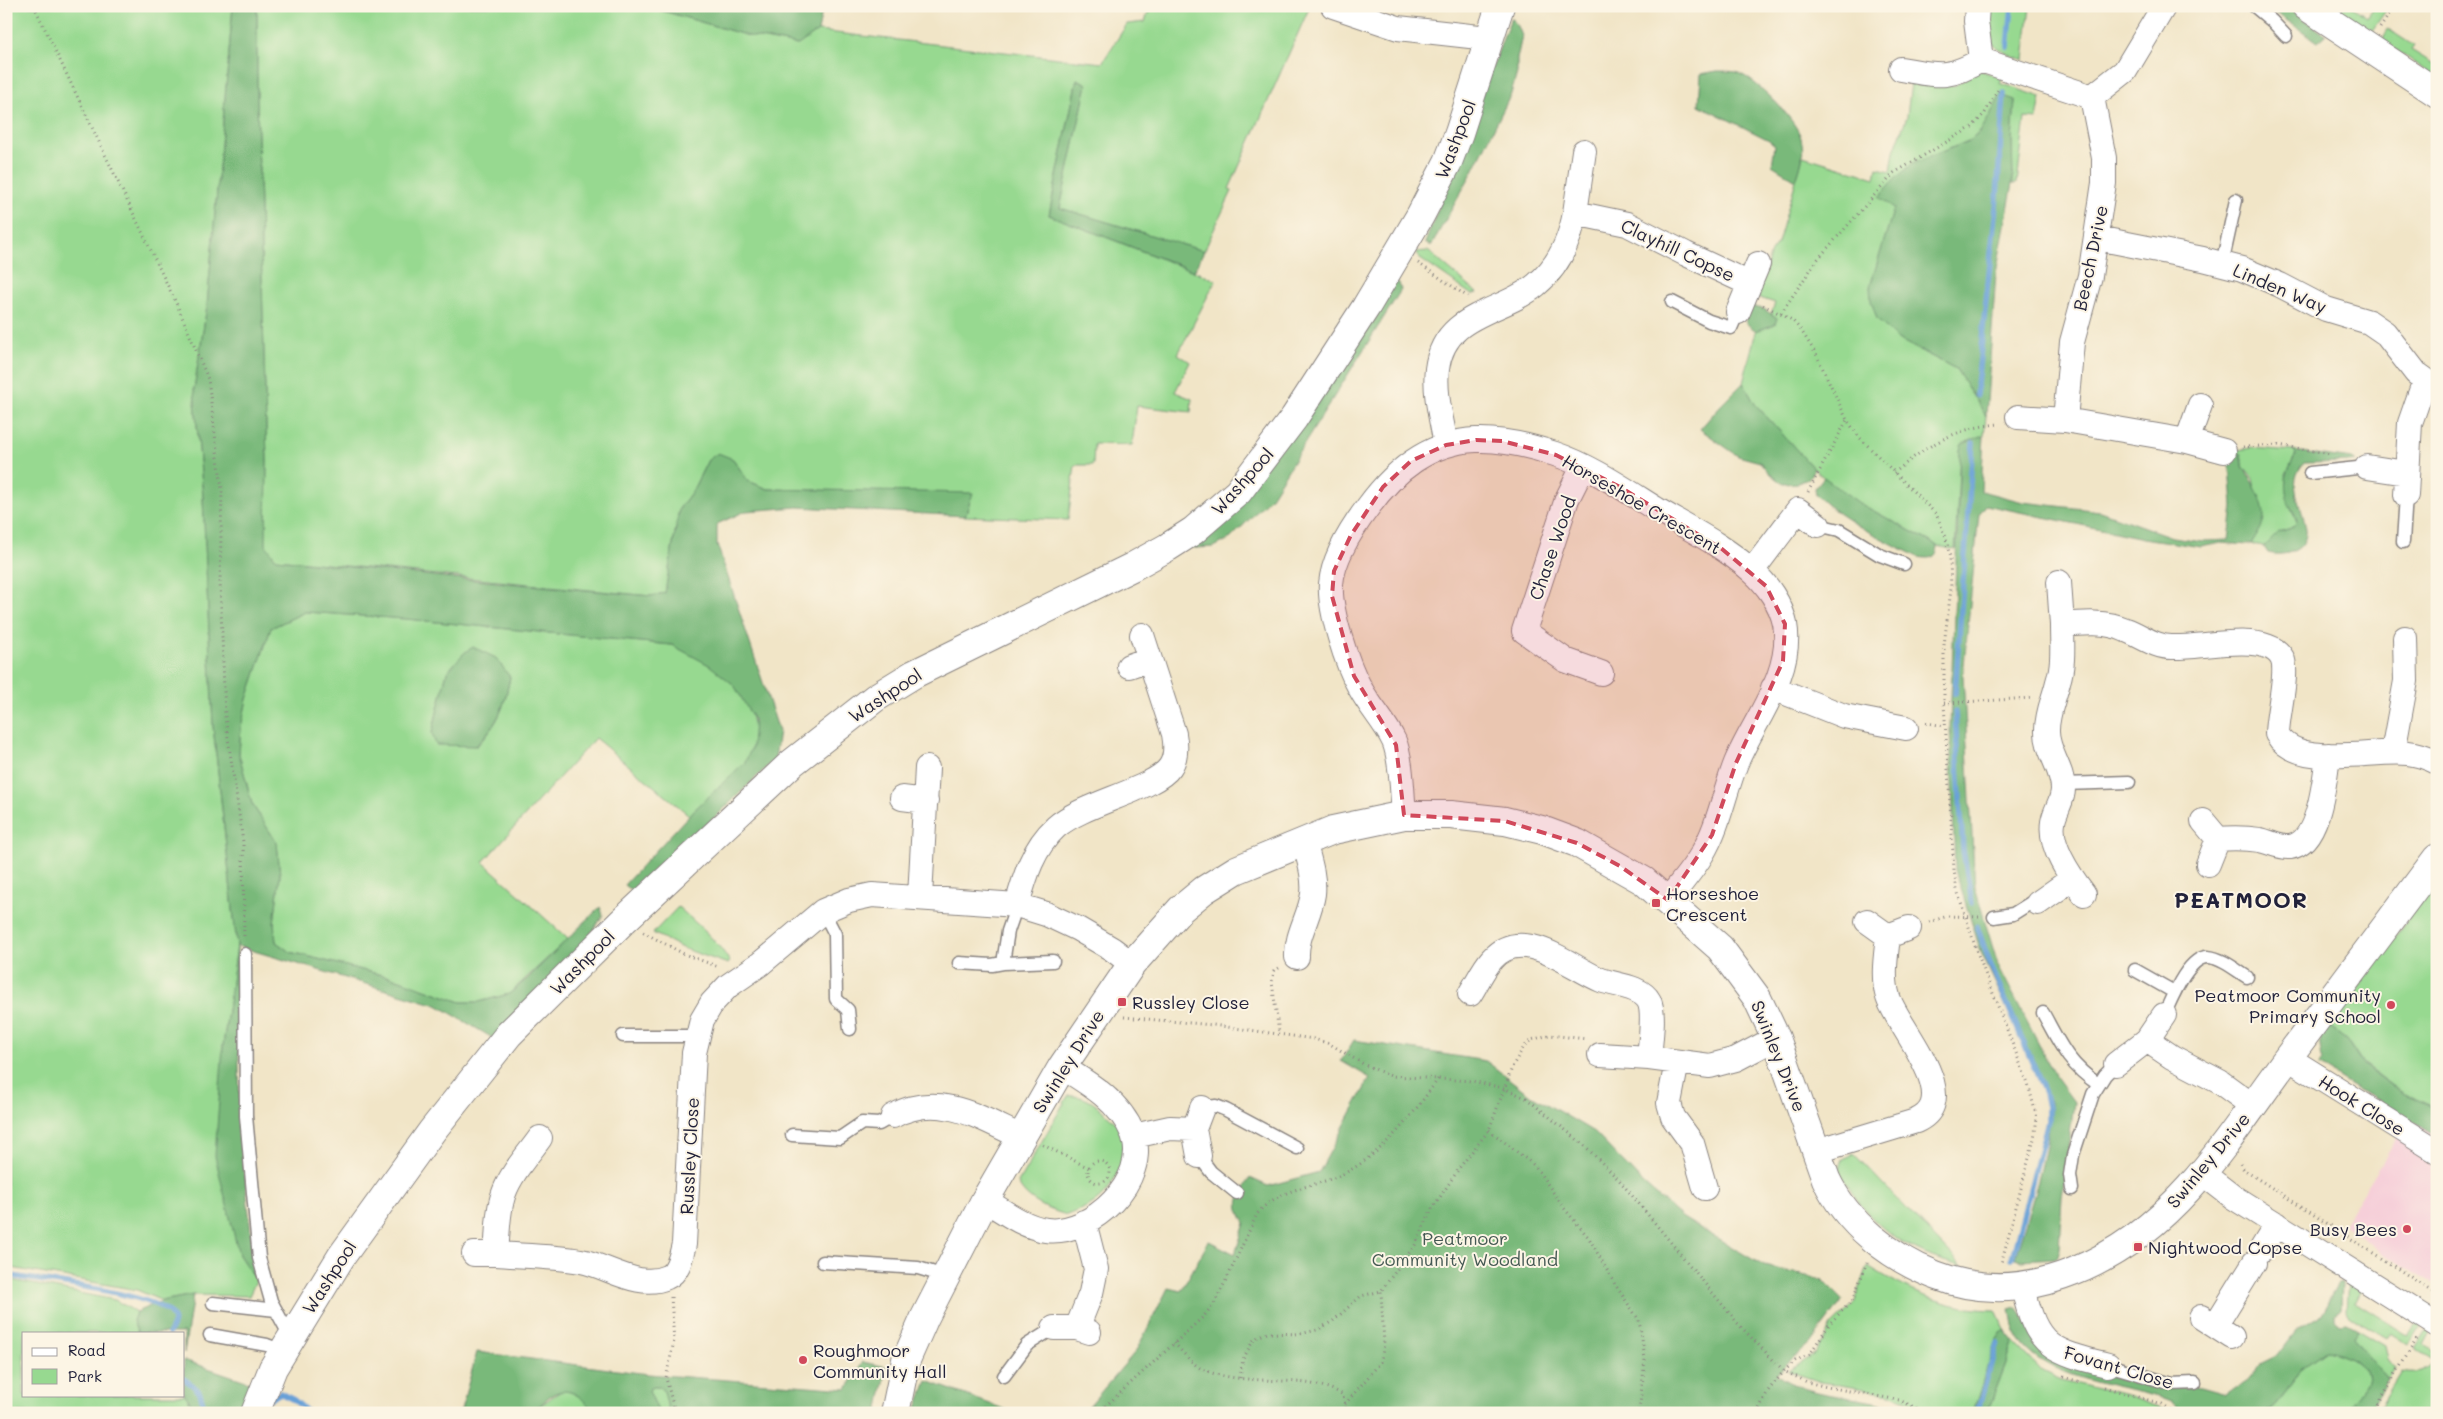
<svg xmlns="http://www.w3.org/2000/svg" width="2443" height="1419" font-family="Mali,sans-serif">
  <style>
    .built { fill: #f6cfd9 }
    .green { fill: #97d990; stroke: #5c7e66; fill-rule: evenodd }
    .forest { fill: #79b97a; stroke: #4e6e5a }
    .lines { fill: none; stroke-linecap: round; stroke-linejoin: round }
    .stream { stroke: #68a0d7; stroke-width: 5.5 }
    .lane-casing { stroke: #8a8481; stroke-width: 15 }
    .street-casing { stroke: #8a8481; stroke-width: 26 }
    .secondary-casing { stroke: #8a8481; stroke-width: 30 }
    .path { stroke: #8a8481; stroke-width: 3; stroke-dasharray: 1 4; stroke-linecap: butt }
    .lane { stroke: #fff; stroke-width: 12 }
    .street { stroke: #fff; stroke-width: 24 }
    .secondary { stroke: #fff; stroke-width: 28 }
    .marked { fill: #d1495b; fill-opacity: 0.2; stroke: #d1495b; stroke-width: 4; stroke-dasharray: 10 6; stroke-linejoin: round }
    .poi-dot { fill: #d1495b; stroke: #fcf5e5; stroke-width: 2 }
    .labels { text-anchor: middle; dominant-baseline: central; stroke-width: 4; stroke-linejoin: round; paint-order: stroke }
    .street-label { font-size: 18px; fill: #22223b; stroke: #fcf5e5 }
    .poi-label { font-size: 18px; fill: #22223b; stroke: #fcf5e5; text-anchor: start }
    .park-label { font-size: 18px; fill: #455954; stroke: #fcf5e5 }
    .district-label { font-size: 22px; font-weight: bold; letter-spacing: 1px; fill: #22223b; stroke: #fcf5e5 }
  </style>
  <rect width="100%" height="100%" fill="#fcf5e5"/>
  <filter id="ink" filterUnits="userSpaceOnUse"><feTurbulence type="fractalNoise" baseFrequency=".02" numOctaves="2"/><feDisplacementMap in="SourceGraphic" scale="10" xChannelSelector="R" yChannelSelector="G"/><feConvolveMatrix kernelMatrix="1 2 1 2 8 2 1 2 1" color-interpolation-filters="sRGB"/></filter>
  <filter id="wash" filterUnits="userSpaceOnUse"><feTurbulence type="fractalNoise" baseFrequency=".0096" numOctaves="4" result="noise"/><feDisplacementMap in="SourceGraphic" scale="20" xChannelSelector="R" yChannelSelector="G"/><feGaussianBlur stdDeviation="1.12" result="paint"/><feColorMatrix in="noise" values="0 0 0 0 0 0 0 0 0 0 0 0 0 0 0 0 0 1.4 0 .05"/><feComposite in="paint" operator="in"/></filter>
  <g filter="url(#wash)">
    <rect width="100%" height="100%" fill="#f1e5c7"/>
    <path class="built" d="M2437 880V1288L2436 1285 2390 1258 2343 1225 2408 1121 2320 1066 2323 1059 2320 1038Z"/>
    <path class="green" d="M6 6H233L207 306 194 389 203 497 213 726 237 946 223 1046 239 1255 256 1281 249 1296 193 1295 162 1301 137 1290 6 1267Z
      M257 6H646L749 36 797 45 818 31 1102 63 1127 24 1145 22 1150 6H1310L1229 189 1232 191 1204 251 1060 208 1087 84 1077 79 1049 215 1216 280 1178 354 1190 362 1175 392 1192 399 1191 412 1137 406 1132 445 1094 444 1093 465H1075L1068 520 965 516 972 494 768 489 748 481 733 459 708 460 693 490 679 509 665 593 651 596 276 559 265 546 267 462 257 100Z
      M1989 6H2030L2024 60C1989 48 1986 43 1989 6Z
      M2322 6H2351L2367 17 2375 6H2389L2367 38Z
      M2388 29 2414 46 2411 50 2437 66V79L2382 40Z
      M1979 70 2002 78 2000 83 2041 97 2037 119 2025 118 2017 183H2013L2012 140 2015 100 1988 121 1981 131 1971 140 1912 164 1894 208 1870 287 1896 338 1956 369 1986 416 1984 435 1962 444 1960 450 1955 550 1938 546 1859 503 1830 483 1814 469 1755 404 1743 383 1756 331 1775 324 1777 318 1771 314 1775 303 1757 297 1771 252 1778 243 1803 156 1875 178 1877 168 1891 171 1894 151 1907 116 1911 83 1954 86Z
      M1428 251 1477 293 1472 295 1419 258 1415 252Z
      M2252 448 2294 451 2296 455 2286 474 2289 503 2297 522 2291 528 2279 532 2264 547 2251 545 2263 523 2253 479 2243 466 2241 454 2237 450Z
      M305 612 406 619 672 645C693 656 718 667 734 685 752 705 762 738 745 762 734 777 704 801 689 815L595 738 483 862 568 939 509 994 479 1002H461L394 978 290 952 276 942 274 923 280 875 277 843 252 804 239 754 241 727 247 699 271 628ZM447 672 510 677C503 711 500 720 477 746L458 744 432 733Z
      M2437 880V1108L2404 1094 2362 1063 2346 1039 2329 1026Z
      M678 907C696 923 718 941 730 962L728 964 682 948 653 933Z
      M1068 1096C1083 1095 1094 1102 1105 1113 1108 1116 1113 1119 1116 1123 1131 1145 1119 1180 1101 1197 1092 1206 1079 1210 1067 1215 1049 1210 1026 1201 1018 1183Z
      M1854 1154 1962 1266C1906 1253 1868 1225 1841 1174L1840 1168 1843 1159Z
      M1868 1266C1908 1291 1948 1310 1996 1310L2006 1332H2002L1995 1342 1973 1413H1935L1890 1393 1821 1382 1788 1371 1816 1353 1831 1326 1854 1304Z
      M6 1279 115 1300 136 1312 133 1321 138 1333H24V1395H184V1393L198 1413H6Z
      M2349 1281 2362 1289 2355 1302 2409 1336 2417 1323 2421 1326 2409 1345 2390 1333 2386 1338 2351 1317 2347 1310Z
      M2358 1329 2385 1345 2388 1359 2395 1368 2388 1380 2353 1338Z
      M2427 1330 2431 1332 2424 1345 2437 1354V1413H2376L2401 1372C2415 1375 2426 1373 2435 1361L2415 1349Z
      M2014 1342 2042 1371 2058 1379 2130 1397 2162 1408 2170 1413H1987Z
      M2326 1350C2339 1351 2376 1365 2366 1384 2360 1394 2351 1403 2344 1413H2262L2272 1410 2277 1406 2302 1367Z
      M651 1387H659L664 1391 669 1413H659L649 1391Z
      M564 1390C579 1394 585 1400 594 1413H499L500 1409C511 1407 523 1410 533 1408 542 1407 552 1395 564 1390Z"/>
    <path class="forest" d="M233 6H257V100L267 462 266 545 276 559 453 578 651 596 665 593 679 509 693 490 708 460 718 453 733 459 748 481 768 489 973 493 965 516 798 507 746 511 717 524V544L779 731 775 759 636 894 624 885 689 815 745 762 752 747 754 720 734 685 709 665 672 645 406 619 305 612 271 628 247 699 241 727 239 754 252 804 277 843 280 875 274 923 276 942 290 952 394 978 461 1002H479L509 994 528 978 600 907 603 915 583 946 496 1040 437 1005 237 946 240 1128 256 1281 239 1255 215 1156 223 1046 237 946 213 726 203 497 194 389 207 306Z
      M646 6H823L818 31 798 45 749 36Z
      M2266 6H2286L2326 35 2318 42Z
      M1511 18 1518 26 1522 36 1517 59V73L1511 94 1473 171 1431 246 1425 243Z
      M1717 71C1723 71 1730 71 1736 72 1755 78 1796 119 1801 138 1805 154 1801 165 1796 180L1772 165 1775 145 1769 140 1699 105 1701 74Z
      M1077 79 1087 84 1060 208 1204 251 1194 271 1049 215Z
      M2001 95 2015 100 2012 140 2013 183 1996 273 1986 416 1956 369 1896 338 1877 319 1871 301 1870 287 1894 208 1879 197 1895 179 1912 164 1971 140 1981 131Z
      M1394 282 1399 283 1401 290 1271 497 1231 538 1214 547 1195 548 1190 546Z
      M1753 307 1764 309 1777 318 1775 324 1756 331 1746 323 1745 316Z
      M1743 383 1755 404 1814 469 1808 479 1798 483 1783 484 1770 474 1760 462 1738 456 1700 429 1721 405Z
      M1984 435 1981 491 2023 502 2100 511 2172 537 2204 541 2229 540 2233 506 2229 453 2237 450C2242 455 2240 461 2244 468 2252 483 2268 504 2263 523 2261 530 2255 538 2251 545L2220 543 2201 547 2143 538 1986 505 1979 514 1963 675 1975 888 1998 965 2055 1076 2074 1102 2062 1197 2059 1249 2056 1258 2021 1260 2015 1258C2028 1213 2052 1147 2050 1102L1981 952 1955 870 1950 727 1960 450 1962 444Z
      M2294 451 2352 459 2355 462 2304 463C2285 484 2303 505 2306 529 2308 551 2285 557 2268 553L2264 547 2279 532 2291 528 2297 522C2296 515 2292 510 2289 504 2282 485 2286 471 2296 455Z
      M1824 477 1859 503 1938 546C1937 559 1930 559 1918 557 1883 539 1844 522 1816 495L1815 488Z
      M473 647 496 658 510 677C503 711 500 720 476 746L436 745 432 733 447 672 464 653Z
      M2329 1026 2346 1039 2362 1064 2404 1094 2437 1108V1137L2320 1066 2323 1059 2320 1038Z
      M1354 1040 1486 1061 1526 1092 1594 1132 1645 1185 1683 1218 1764 1266 1823 1280 1843 1300 1810 1344 1776 1374C1810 1401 1870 1394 1911 1413H1083L1136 1351 1168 1288 1181 1291 1209 1241 1235 1254 1245 1223C1233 1200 1239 1200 1250 1178L1268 1186 1319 1172 1370 1078 1341 1061Z
      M2342 1283 2341 1309 2335 1313V1319L2339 1324 2347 1323 2358 1329 2353 1338 2388 1380 2368 1413H2344C2351 1403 2360 1394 2366 1384 2376 1365 2339 1351 2326 1350L2302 1367 2277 1406 2272 1410 2262 1413H2182L2173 1403 2158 1397C2116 1385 2034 1377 2015 1332 2012 1325 2012 1316 2010 1309L2017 1307 2048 1352 2126 1377 2170 1387 2201 1388 2226 1395 2247 1381 2260 1365 2276 1357 2296 1331 2319 1317 2338 1284Z
      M193 1295 184 1353V1333H138L133 1321 136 1312 162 1301Z
      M2002 1332H2006L2014 1342 1987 1413H1973L1995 1342Z
      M477 1352 648 1374 847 1389 863 1362 887 1367 878 1413H669L664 1391 659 1387H651L649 1391 659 1413H594C584 1399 570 1384 552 1395 544 1399 542 1407 532 1409 522 1410 511 1407 501 1409L499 1413H460Z
      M184 1360 252 1383 245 1413H198L184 1393Z
      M927 1381 1004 1409 1014 1413H915Z"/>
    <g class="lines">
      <path class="stream" d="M2008 47 2012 6
        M1976 395 1997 197 2004 93
        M1955 694 1973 443
        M1955 712 1963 850 1972 903
        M1977 926 1989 961 2045 1093 2048 1107V1121L2012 1258
        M6 1275C36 1281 157 1292 172 1316 176 1322 172 1327 169 1333
        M184 1379C202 1391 201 1393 205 1413
        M271 1399 280 1393 294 1400 309 1413
        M1977 1413 1997 1343"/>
    </g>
  </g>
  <g filter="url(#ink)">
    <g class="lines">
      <g class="lane-casing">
        <path id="lane" d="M2254 6 2272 21 2286 36
          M2222 264 2236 200
          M1672 302 1709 321 1731 328 1738 312
          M2310 473 2367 467
          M1818 525 1839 530 1880 555 1904 564
          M2403 542 2406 495
          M2063 784 2129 782
          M823 911 835 934 836 999 848 1010 850 1029
          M1994 917 2013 914 2032 902 2038 903
          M245 954 246 1116 259 1258 271 1301 291 1338
          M959 963 992 965 1003 963 1008 931 1017 905
          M1003 963 1053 961
          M2135 970 2174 992
          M2043 1013C2060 1044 2068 1064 2098 1084
          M2164 1015C2171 1000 2188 956 2208 957 2222 958 2236 970 2247 977
          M623 1036H697
          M1202 1108 1216 1106 1226 1110 1297 1148
          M792 1135 840 1138 862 1123 879 1124 893 1116
          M1199 1156 1211 1172 1237 1193
          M2072 1189 2070 1175 2073 1155 2093 1094 2105 1075 2116 1064
          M823 1262 918 1268 945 1276
          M213 1303 276 1310
          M210 1335 267 1345 283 1351
          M2108 1365 2172 1384 2195 1383
          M1004 1376 1027 1345 1054 1328"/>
      </g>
      <g class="street-casing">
        <path id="street" d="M1333 6 1398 28 1488 38
          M1977 6 1976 21 1981 60
          M1901 69C1937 75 1948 80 1981 60L2092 97
          M2092 97 2104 158V183L2090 276 2072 342 2065 420 2187 441 2224 451
          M2092 97 2125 71 2164 6
          M1575 213 1584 151
          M2097 238 2203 259 2242 269 2280 285 2326 309 2369 322 2385 333 2416 373 2437 388
          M1738 312 1758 264
          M2018 417 2065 420
          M2187 441 2200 405
          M1446 445C1442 421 1434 394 1437 369 1444 312 1501 314 1536 285 1558 267 1570 240 1575 213L1627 224 1686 254 1750 284
          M1583 467 1567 499 1524 631 1565 660 1601 673
          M2367 467 2406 473
          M2406 495 2410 423 2425 380
          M1752 571 1798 510 1818 525
          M2059 582 2062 625
          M1129 666 1149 659
          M1773 688 1844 716 1906 728
          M2393 752 2406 681 2405 638
          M902 798 926 801
          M1404 815C1402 793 1402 760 1394 741 1385 722 1370 707 1360 688 1347 665 1329 610 1331 584 1333 558 1353 527 1368 507 1395 470 1429 442 1476 440 1502 439 1531 446 1555 454 1591 466 1624 489 1656 509 1688 528 1724 546 1752 571 1767 584 1781 604 1785 624 1794 673 1754 720 1736 763 1724 793 1719 826 1702 854 1693 870 1679 885 1668 900
          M2203 821 2218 839C2232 838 2246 838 2260 840 2270 842 2280 848 2290 847 2320 843 2325 777 2328 755
          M2208 864 2218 839
          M2084 894C2070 876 2049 847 2053 822 2055 810 2063 801 2063 789 2063 768 2046 751 2047 730 2047 713 2054 699 2058 682 2064 664 2062 644 2062 625 2084 623 2106 621 2126 630 2142 636 2155 647 2172 647 2199 649 2267 630 2282 658 2289 671 2277 716 2277 734 2297 770 2372 749 2408 753 2418 754 2427 757 2437 762
          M920 897 927 768
          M2038 903 2072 879
          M1017 905C1025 876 1033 848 1056 827 1083 803 1154 790 1170 767 1177 757 1176 745 1174 734L1142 635
          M1888 936 1909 928
          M1297 957C1296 935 1310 916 1313 894 1315 876 1308 857 1304 841
          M1470 994C1477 983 1483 969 1492 959 1523 924 1571 968 1601 980 1614 985 1641 986 1649 1001 1655 1013 1650 1044 1649 1058
          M2147 1040 2164 1015
          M1600 1055 1649 1058 1710 1066 1736 1059 1776 1038
          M2288 1058 2437 1151
          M1677 1062 1669 1103 1673 1117 1692 1143 1705 1188
          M2116 1064 2147 1040 2172 1057 2220 1082 2253 1106
          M893 1116C938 1091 979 1117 1021 1137
          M1194 1129 1199 1156
          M1134 1136 1170 1128 1194 1129 1202 1108
          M540 1138C528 1155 511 1173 504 1193 497 1212 498 1234 496 1254 524 1256 553 1256 581 1261 608 1266 639 1290 667 1277 679 1272 681 1256 684 1244L694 1053 702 1020 712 1003 728 986 760 964 823 911 849 900 872 895 1017 905 1046 914 1078 929 1112 949 1132 964
          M1817 1151 1916 1121C1966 1099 1897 1027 1888 997 1882 977 1886 956 1888 936L1867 921
          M2202 1173 2233 1197 2437 1325
          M985 1200C1003 1211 1024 1227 1046 1230 1091 1236 1150 1180 1133 1134 1120 1102 1090 1084 1062 1067
          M1084 1222 1096 1269 1091 1293 1077 1328 1089 1332
          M2261 1250 2277 1224
          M474 1254H496
          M2023 1287C2036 1347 2051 1351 2108 1365
          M2201 1317 2232 1337
          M2215 1326 2254 1263
          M1054 1328H1077"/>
      </g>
      <g class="secondary-casing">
        <path id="secondary" d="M2306 6 2437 93
          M255 1413 273 1368 341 1257 432 1131 509 1034 623 921 792 763 875 698 914 674 1132 567 1168 547 1193 531 1238 492 1294 418 1366 307 1420 216 1448 162 1459 133 1500 6
          M895 1413 906 1360 925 1317 985 1200 1062 1067 1132 964 1181 909 1204 890 1236 870 1333 830 1404 815H1451L1505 821 1542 830 1577 843 1644 881 1720 948 1757 998 1776 1038 1826 1179C1847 1224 1890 1257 1935 1275 2029 1312 2126 1258 2189 1188 2226 1147 2256 1100 2289 1056 2338 990 2388 924 2437 858"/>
      </g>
      <path class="path" d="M34 6 178 307 208 379 222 489 220 581 225 717 243 842 244 939
        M2380 28 2395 6
        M1418 263 1468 297
        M1763 305 1792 320 1801 330 1816 354 1847 420 1860 438 1936 514 1945 534 1950 557 1951 589 1944 645V703L1954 870 1957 890 1977 952 2028 1084 2037 1118 2034 1139 2001 1264
        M1781 313 1818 259 1894 173 1972 127 1985 113 1999 88
        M2243 447 2278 445 2331 454
        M1894 473C1927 445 1957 427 2000 424
        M1808 492 1847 420
        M1944 703 2033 698
        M1926 723 1945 726
        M1929 922 1948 916 1979 917
        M643 932 684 954 719 967
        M1279 968 1274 971 1272 982 1279 1033
        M1124 1017 1213 1025 1314 1039 1330 1044 1365 1065 1391 1076 1472 1081 1503 1088 1526 1098 1584 1145 1620 1181 1740 1326 1784 1371 1807 1382 1827 1387 1899 1400 1927 1413
        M1489 1130 1535 1166 1564 1208 1589 1238 1616 1286 1639 1320 1645 1359 1639 1413
        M1043 1145 1089 1168
        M1088 1172a11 11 0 1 1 22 0a11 11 0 1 1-22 0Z
        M2240 1164 2244 1170 2437 1294
        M671 1297 674 1341 666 1378 675 1413
        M1174 1343C1182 1351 1192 1364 1202 1369 1241 1388 1308 1372 1343 1395L1347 1413
        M2063 1377 2081 1382
        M1240 1378 1243 1359 1253 1341 1259 1336 1268 1333 1300 1334 1317 1330 1333 1321 1361 1296 1381 1291 1415 1245 1432 1209 1460 1167 1489 1130 1513 1065 1524 1047 1531 1040 1549 1035 1587 1039
        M2104 1387 2162 1404 2176 1413
        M1345 1404 1381 1362 1384 1344 1381 1291
        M1098 1413 1203 1317 1214 1304 1230 1272 1257 1214C1279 1187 1314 1188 1343 1174 1384 1153 1412 1116 1438 1079
        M1757 1413 1768 1391 1784 1371 1795 1361 1810 1354 1830 1323 1852 1301 1867 1263
        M2372 1413 2418 1337"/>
      <use href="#lane" class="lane"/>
      <use href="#street" class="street"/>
      <use href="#secondary" class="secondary"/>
    </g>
  </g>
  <path class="marked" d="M1476 440 1502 441 1556 455 1620 487 1722 549 1766 586 1785 624 1783 661 1736 763 1712 835 1668 900 1620 866 1577 843 1505 821 1404 815 1396 745 1354 676 1332 596 1334 571 1351 535 1383 487 1411 461 1446 445Z"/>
  <g class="poi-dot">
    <rect x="1651" y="898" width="10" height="10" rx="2.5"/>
    <rect x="1117" y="997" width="10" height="10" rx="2.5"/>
    <circle cx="2391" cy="1005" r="5"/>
    <circle cx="2407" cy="1229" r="5"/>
    <rect x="2133" y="1242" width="10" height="10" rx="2.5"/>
    <circle cx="803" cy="1360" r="5"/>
  </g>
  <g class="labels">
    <g class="street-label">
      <text transform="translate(1455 139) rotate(-69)">Washpool</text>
      <text transform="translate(1678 250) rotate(25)">Clayhill Copse</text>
      <text transform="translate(2090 258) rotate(-78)">Beech Drive</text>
      <text transform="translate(2280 288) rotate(23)">Linden Way</text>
      <text transform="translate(1242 481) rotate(-48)">Washpool</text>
      <text transform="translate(1642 504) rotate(30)">Horseshoe Crescent</text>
      <text transform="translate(1552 548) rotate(-71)">Chase Wood</text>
      <text transform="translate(885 695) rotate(-33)">Washpool</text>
      <text transform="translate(582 962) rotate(-45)">Washpool</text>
      <text transform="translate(1779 1056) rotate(68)">Swinley Drive</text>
      <text transform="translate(1068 1061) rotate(-58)">Swinley Drive</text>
      <text transform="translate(2362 1105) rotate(32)">Hook Close</text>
      <text transform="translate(689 1156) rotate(-87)">Russley Close</text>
      <text transform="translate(2208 1160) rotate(-50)">Swinley Drive</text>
      <text transform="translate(329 1277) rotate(-57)">Washpool</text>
      <text transform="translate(2119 1367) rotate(16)">Fovant Close</text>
    </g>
    <g class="poi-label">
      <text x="1666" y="893">Horseshoe<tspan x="1666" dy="21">Crescent</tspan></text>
      <text x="2381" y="995" text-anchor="end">Peatmoor Community<tspan x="2381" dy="21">Primary School</tspan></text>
      <text x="1132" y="1002">Russley Close</text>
      <text x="2397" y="1229" text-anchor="end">Busy Bees</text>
      <text x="2148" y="1247">Nightwood Copse</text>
      <text x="813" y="1350">Roughmoor<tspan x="813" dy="21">Community Hall</tspan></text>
    </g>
    <g class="park-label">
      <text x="1465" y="1238">Peatmoor<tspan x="1465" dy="21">Community Woodland</tspan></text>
    </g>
    <g class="district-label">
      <text x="2241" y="899">PEATMOOR</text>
    </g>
  </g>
  <rect width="2443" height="1419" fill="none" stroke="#fcf5e5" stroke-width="25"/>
  <rect x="22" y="1332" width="162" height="65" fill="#fcf5e5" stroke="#a5a1a1"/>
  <rect x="32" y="1348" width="25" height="8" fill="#ffffff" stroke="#a5a1a1"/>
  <text x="68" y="1356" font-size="15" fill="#22223b">Road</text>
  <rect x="32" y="1369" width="25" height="15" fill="#97d990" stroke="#a5a1a1"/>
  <text x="68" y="1382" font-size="15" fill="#22223b">Park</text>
</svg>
